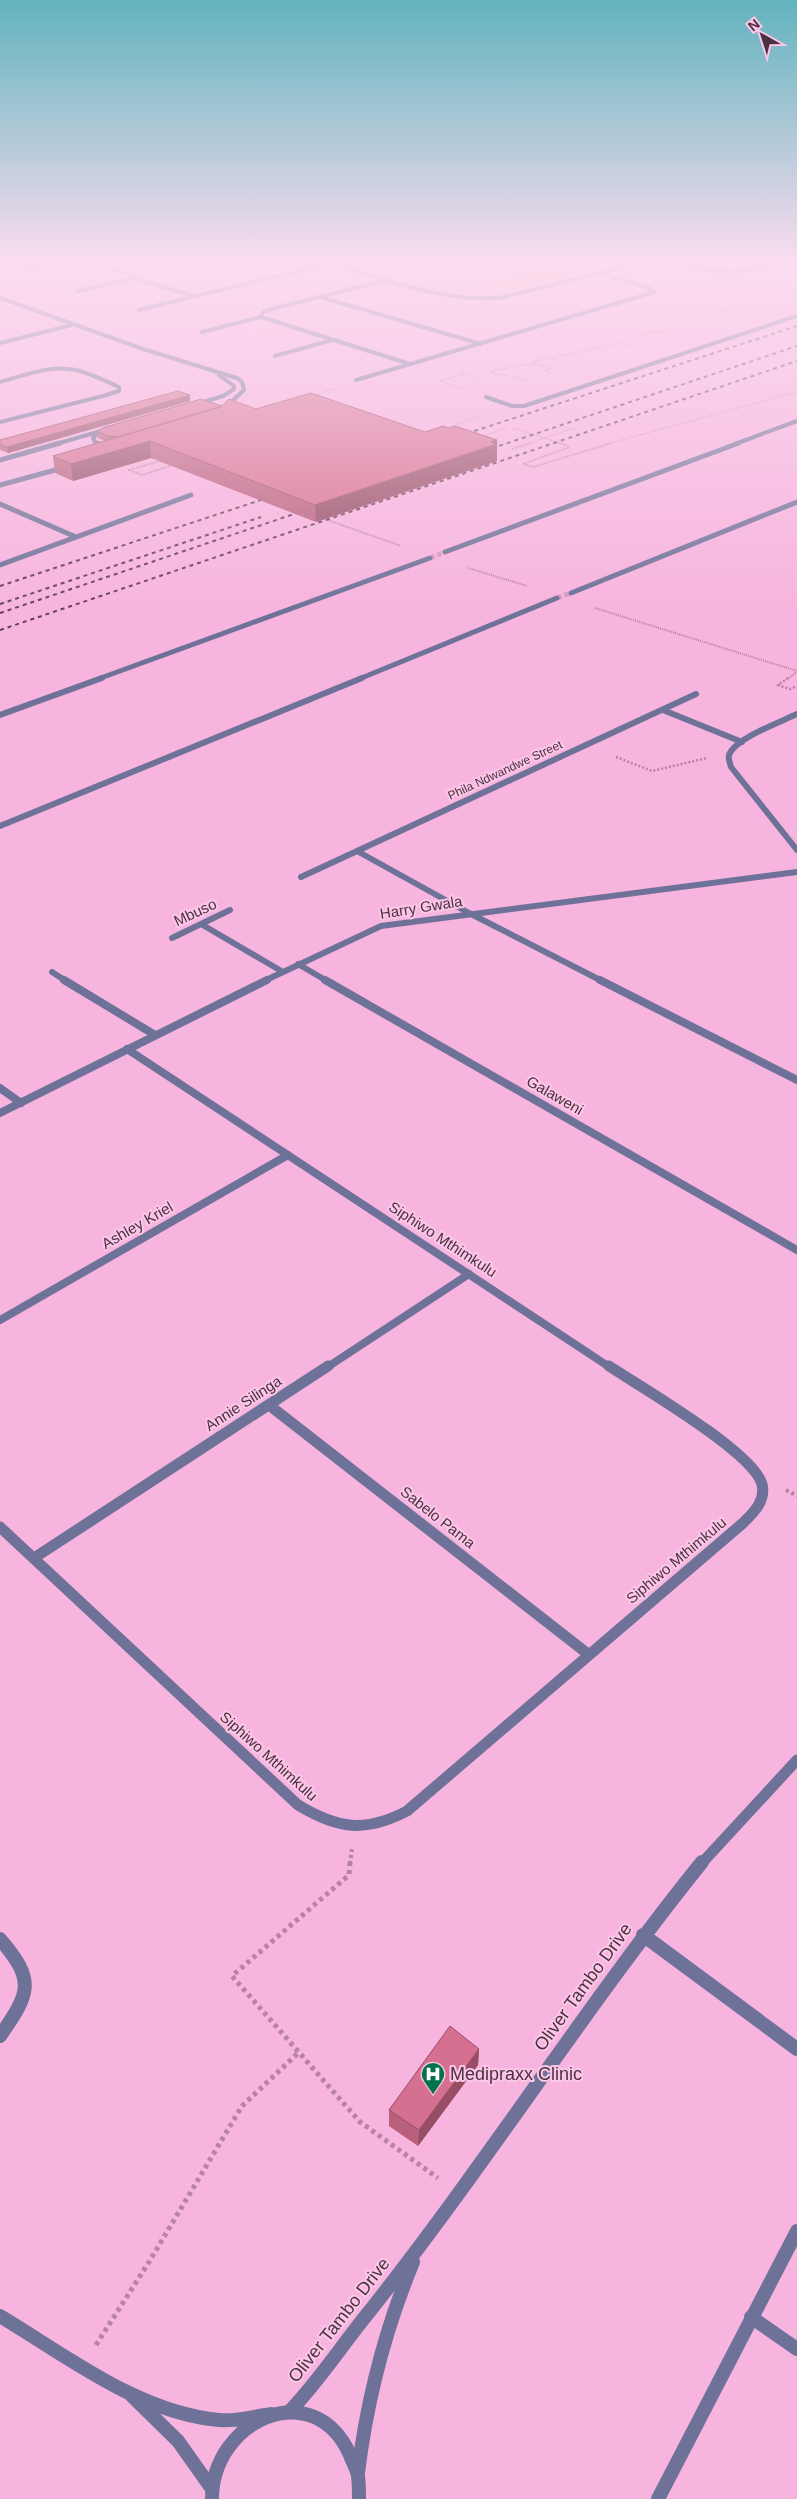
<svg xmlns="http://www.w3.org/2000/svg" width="797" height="2499" font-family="Arial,sans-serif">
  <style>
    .green { fill: #f5a88b }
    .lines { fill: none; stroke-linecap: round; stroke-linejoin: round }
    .minor-tunnel { stroke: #d59abf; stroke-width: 5; stroke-dasharray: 5 2.5; stroke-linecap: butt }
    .path-far4 { stroke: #b783a4; stroke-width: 1; stroke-dasharray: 1 1; stroke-linecap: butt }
    .path-far3 { stroke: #b783a4; stroke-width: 2; stroke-dasharray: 1 1; stroke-linecap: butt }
    .path-far2 { stroke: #b783a4; stroke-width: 2.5; stroke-dasharray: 2 2; stroke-linecap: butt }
    .path-far1 { stroke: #b783a4; stroke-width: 4; stroke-dasharray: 3 3; stroke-linecap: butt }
    .path { stroke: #b783a4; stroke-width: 5; stroke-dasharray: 4 4; stroke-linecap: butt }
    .minor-far5 { stroke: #6f7298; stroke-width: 4 }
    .minor-far4 { stroke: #6f7298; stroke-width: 5 }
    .minor-far3 { stroke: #6f7298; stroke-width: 6 }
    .minor-far2 { stroke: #6f7298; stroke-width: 8 }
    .minor-far1 { stroke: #6f7298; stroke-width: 11 }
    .minor { stroke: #6f7298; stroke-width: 14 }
    .rail { stroke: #644358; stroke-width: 2; stroke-dasharray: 4 4; stroke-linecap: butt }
    .wall { fill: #b8607c }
    .shaded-wall { fill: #964e65 }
    .building { fill: #d67090; stroke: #964e65 }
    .labels { text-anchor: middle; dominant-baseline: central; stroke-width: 4; stroke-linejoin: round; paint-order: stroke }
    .far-street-label { font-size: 12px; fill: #4c3142; stroke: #fcc6e7 }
    .street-label { font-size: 15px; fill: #4c3142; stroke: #fcc6e7 }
    .near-street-label { font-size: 18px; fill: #4c3142; stroke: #fcc6e7 }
    .near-poi-label { font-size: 18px; fill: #4c3142; stroke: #fcc6e7; text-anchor: start }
  </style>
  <rect width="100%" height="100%" fill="#f7b4de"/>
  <path class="green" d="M572 263 595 269 511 290 480 285Z"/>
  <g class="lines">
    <path class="minor-tunnel" d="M430 558 445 552
      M557 598 571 593"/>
    <path class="path-far4" d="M524 260 544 263
      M731 305 747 309
      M733 314 721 310 751 298 770 301
      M621 343 634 346
      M552 359 574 366
      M538 364 550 369 544 371 553 374
      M460 372 477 378
      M464 374 440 381 467 390
      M497 375 491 372 520 365 538 364 532 362 620 343 650 332 675 333
      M495 376 499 374 530 381
      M312 396 337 388
      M452 426 479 417
      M513 428 563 444
      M480 437 507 428
      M527 444 578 427
      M607 444 797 392"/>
    <path class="path-far3" d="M559 443 569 446
      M570 447 523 464 533 467 612 443
      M512 449 531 443
      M158 460 160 461 129 470 142 475 173 465
      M322 518 401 546
      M468 568 527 586
      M595 608 797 671
      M787 679 797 672"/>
    <path class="path-far2" d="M788 678 778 685 790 689 797 686
      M616 757 652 771 707 758"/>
    <path class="path-far1" d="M786 1490 797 1496
      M350 1864 352 1849"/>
    <path class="path" d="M350 1862 349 1875 232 1976 360 2122 438 2178
      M96 2345 149 2262 242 2106 298 2053"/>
    <path class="minor-far5" d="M92 260 143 281 193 296
      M318 260C373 275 447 305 503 297L654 260
      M662 260C719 275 735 276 792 260
      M26 269 80 260
      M386 280 268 310 263 312 261 317 410 364
      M78 291 136 278
      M320 297 481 344
      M0 298 146 350 237 378 242 382 244 390 230 403 228 409
      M139 310 328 264
      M202 332 261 317
      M0 343 72 325
      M275 356 332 340
      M356 380 655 292 649 288 600 273
      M0 382C23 376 51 364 76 370 90 373 105 381 119 387V391L103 396 0 422
      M486 397 512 406H524L797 316
      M197 404 223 396 234 389V386L219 375
      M100 431 93 438 95 442 100 444
      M56 444 108 429
      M735 444 797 421"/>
    <path class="minor-far4" d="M97 443 109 447
      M0 460 60 443
      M0 485 66 467
      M0 504 76 537
      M445 552 739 443
      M0 565 191 495
      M571 593 797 502
      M98 679 430 558
      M359 679 557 598"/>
    <path class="minor-far3" d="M663 710 742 742
      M797 714C781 722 735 738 729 755 728 759 730 763 731 767L797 850
      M0 715 102 678
      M0 826 362 678
      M357 851 469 913 602 981
      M301 877 696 694
      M201 924 283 972
      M172 938 230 910
      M298 964 327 981
      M52 972 66 981
      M264 981 381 926 797 872"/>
    <path class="minor-far2" d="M64 980 155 1035
      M325 980 797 1250
      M600 980 797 1080
      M127 1049 611 1368
      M0 1088 21 1103
      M0 1113 267 980
      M0 1320 288 1155
      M326 1368 469 1274"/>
    <path class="minor-far1" d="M269 1405 588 1654
      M0 1527 298 1805C338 1829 365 1833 407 1811L743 1523C754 1512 766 1501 762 1484 753 1452 641 1387 609 1366
      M34 1558 328 1366
      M701 1864 797 1760"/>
    <path class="minor" d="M643 1935 797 2049
      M0 1939C36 1981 30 1993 0 2036
      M0 2316C67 2356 139 2413 219 2420 236 2422 255 2416 272 2414
      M751 2317 797 2349
      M132 2396 178 2441 212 2489
      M289 2412C319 2381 342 2345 369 2312 485 2166 585 2007 702 1862
      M358 2473C367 2399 385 2330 413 2262
      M212 2499C212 2420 314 2374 350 2455 352 2461 357 2469 358 2476 359 2483 359 2491 359 2499
      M658 2499 797 2231"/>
    <path class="rail" d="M459 436 797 326
      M484 451 797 346
      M0 586 273 496
      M0 604 261 517
      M0 613 306 510
      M0 630 797 361"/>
  </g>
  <path class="wall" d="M190 395V401L8 453 0 450V440Z
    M222 406 256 409 425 432 497 444V461L316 522 151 458 73 481 55 473 53 456 105 441 98 438V432Z
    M479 2049 478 2065 418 2146 389 2126V2110Z"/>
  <path class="shaded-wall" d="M190 395V401L8 453 7 447Z
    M497 440V461L316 522 315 505Z
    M150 441 151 458 73 481 71 464Z
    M479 2049 478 2065 418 2146 419 2130Z"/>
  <path class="building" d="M178 391 190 395 7 447 0 444V440Z
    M311 393 425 432 443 426 449 428 455 426 497 440 491 442 497 444 315 505 150 441 71 464 53 456 221 407 229 399 256 409Z
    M201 399 222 406 118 437 109 436 98 432 102 428Z
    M450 2026 479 2049 419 2130 389 2110Z"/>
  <linearGradient id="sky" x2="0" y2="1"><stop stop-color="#61b3be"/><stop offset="0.43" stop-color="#fbddf0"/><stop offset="1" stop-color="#fbddf0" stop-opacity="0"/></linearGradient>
  <rect width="797" height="610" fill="url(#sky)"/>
  <defs>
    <g id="hospital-pin" transform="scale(1.25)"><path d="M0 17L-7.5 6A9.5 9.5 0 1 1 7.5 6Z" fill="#02734c" stroke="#fcc6e7"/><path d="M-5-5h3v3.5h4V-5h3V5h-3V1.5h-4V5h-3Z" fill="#fff"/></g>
  </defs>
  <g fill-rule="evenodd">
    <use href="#hospital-pin" x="433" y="2074"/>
  </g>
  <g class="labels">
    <g class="far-street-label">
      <text transform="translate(505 770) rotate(-25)">Phila Ndwandwe Street</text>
    </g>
    <g class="street-label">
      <text transform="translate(421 907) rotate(-9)">Harry Gwala</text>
      <text transform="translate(195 912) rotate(-25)">Mbuso</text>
      <text transform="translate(555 1095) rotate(30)">Galaweni</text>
      <text transform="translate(137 1225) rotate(-30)">Ashley Kriel</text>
      <text transform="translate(443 1239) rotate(33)">Siphiwo Mthimkulu</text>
      <text transform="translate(243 1403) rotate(-33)">Annie Silinga</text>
      <text transform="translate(438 1517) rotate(38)">Sabelo Pama</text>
      <text transform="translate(676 1560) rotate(-40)">Siphiwo Mthimkulu</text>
      <text transform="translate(269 1756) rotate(42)">Siphiwo Mthimkulu</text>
    </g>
    <g class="near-street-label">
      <text transform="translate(583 1987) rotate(-54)">Oliver Tambo Drive</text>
      <text transform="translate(339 2320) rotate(-52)">Oliver Tambo Drive</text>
    </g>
    <g class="near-poi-label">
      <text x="450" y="2074">Medipraxx Clinic</text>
    </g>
  </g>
  <g transform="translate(762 35) rotate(321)" stroke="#fcc6e7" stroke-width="4" paint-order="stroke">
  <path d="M0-4L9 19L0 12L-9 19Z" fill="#4c3142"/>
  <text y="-8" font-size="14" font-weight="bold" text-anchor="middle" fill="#4c3142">N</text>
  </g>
</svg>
